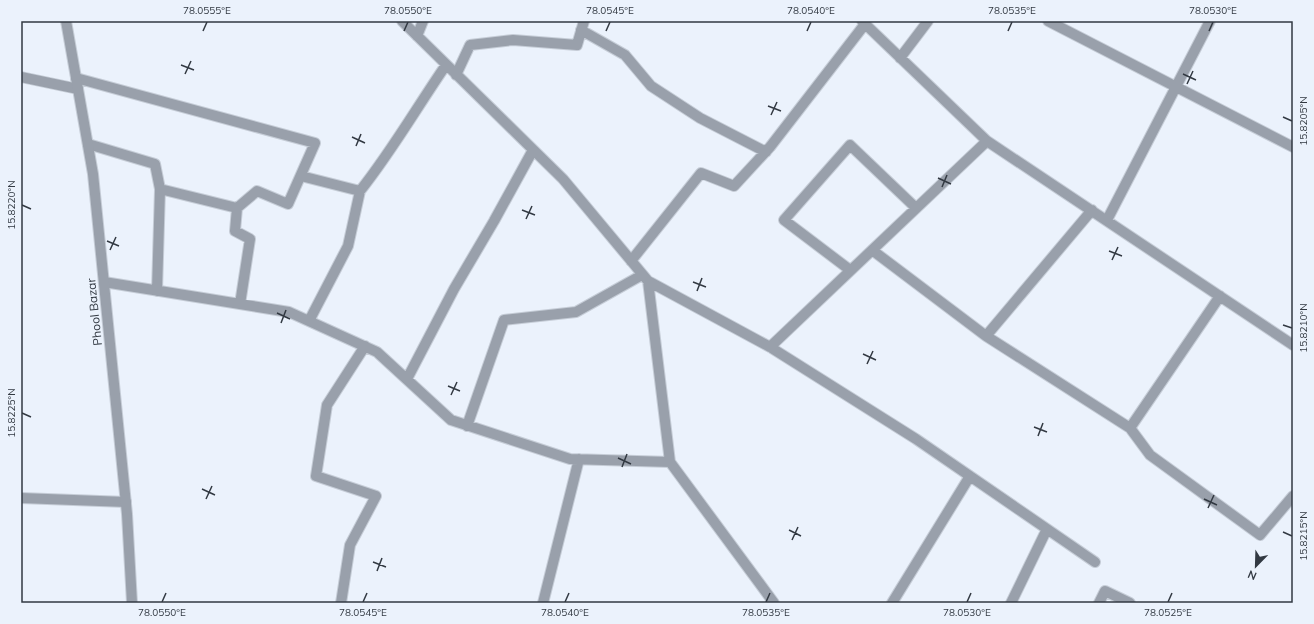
<svg xmlns="http://www.w3.org/2000/svg" width="1314" height="624" font-family="Mulish,sans-serif">
  <style>
    .lines { fill: none; stroke-linecap: round; stroke-linejoin: round }
    .minor-casing { stroke: #c6cdd7; stroke-width: 12 }
    .tertiary-casing { stroke: #c6cdd7; stroke-width: 12 }
    .minor { stroke: #99a0ab; stroke-width: 10 }
    .tertiary { stroke: #99a0ab; stroke-width: 10 }
    .ticks { fill: none; stroke: #323942; stroke-width: 1.5 }
    .labels { text-anchor: middle; dominant-baseline: central; stroke-width: 3; stroke-linejoin: round; paint-order: stroke }
    .street-label { font-size: 12px; fill: #323942; stroke: #ebf2fc }
    .neatline { fill: none; stroke: #323942; stroke-width: 1.5 }
    .ticks-label { font-size: 10px; text-anchor: middle; fill: #323942 }
  </style>
  <rect width="100%" height="100%" fill="#ebf2fc"/>
  <g class="lines">
    <g class="minor-casing">
      <path id="minor" d="M402 21 563 179 648 281 670 462 774 603
        M862 21 987 141 1293 345
        M1048 21 1293 147
        M581 30 625 55 651 86 700 118 766 152
        M417 36 423 21
        M900 58 928 21
        M456 75 470 45 513 40 577 45 584 21
        M21 77 78 89
        M76 78 315 143 288 204 257 191 237 208 160 189 155 164 88 144
        M301 176 360 191C392 151 417 107 446 65
        M237 208 235 231 250 239 240 304
        M1092 210 986 336 1130 428
        M1107 220 1210 21
        M872 250 986 336
        M631 261 701 173 734 186 770 147 865 24
        M850 270 784 220 850 145 916 208
        M648 281 770 347 916 439 1095 562
        M104 282 289 312 377 352 451 420 570 459 670 462
        M157 291 160 189
        M1220 296 1130 428 1150 455 1260 535 1293 496
        M309 321 348 246 360 191
        M770 347 987 141
        M407 379 454 289 494 221 533 150
        M467 426 504 320 576 312 642 275
        M21 498 126 502
        M341 603 350 545 376 496 316 476 327 405 365 346
        M543 603 579 459
        M892 603 970 476
        M1011 603 1047 529
        M1099 603 1105 591 1130 603"/>
    </g>
    <g class="tertiary-casing">
      <path id="tertiary" d="M66 21 93 174 127 514 132 603"/>
    </g>
    <use href="#minor" class="minor"/>
    <use href="#tertiary" class="tertiary"/>
  </g>
  <path class="ticks" d="M203 31 207 22M404 31 408 22M606 31 610 22M807 31 811 22M1008 31 1012 22M1209 31 1213 22M181 65 194 70M185 74 191 61M1183 74 1196 80M1187 84 1193 71M768 106 781 111M771 115 777 102M1283 117 1292 121M352 137 365 143M356 146 361 134M938 178 951 184M942 187 947 175M22 205 31 209M522 210 535 215M526 219 532 206M107 241 119 246M110 250 116 237M1109 251 1122 256M1112 260 1118 247M693 282 706 287M697 291 702 278M277 313 290 319M281 323 286 310M1283 325 1292 328M863 354 876 360M867 364 873 351M448 386 460 391M451 395 457 382M22 413 31 417M1034 427 1047 432M1038 436 1043 423M618 458 631 464M622 467 627 454M202 489 215 495M206 499 212 486M1204 499 1217 505M1208 508 1214 495M789 530 801 536M1283 532 1292 536M792 540 798 527M373 562 386 567M377 571 382 558M162 602 166 593M363 602 367 593M565 602 569 593M766 602 770 593M967 602 971 593M1168 602 1172 593"/>
  <g class="labels">
    <g class="street-label">
      <text transform="translate(94 312) rotate(-96)">Phool Bazar</text>
    </g>
  </g>
  <rect width="1314" height="624" fill="none" stroke="#ebf2fc" stroke-width="44"/>
  <g transform="translate(1256 566) rotate(203)" stroke="#ebf2fc" stroke-width="3" paint-order="stroke">
  <path d="M0-3L7 15L0 10L-7 15Z" fill="#323942"/>
  <text y="-6" font-size="11" font-weight="bold" text-anchor="middle" fill="#323942">N</text>
  </g>
  <rect x="22" y="22" width="1270" height="580" class="neatline"/>
  <g class="ticks-label">
    <text x="207" y="14">78.0555°E</text>
    <text x="408" y="14">78.0550°E</text>
    <text x="610" y="14">78.0545°E</text>
    <text x="811" y="14">78.0540°E</text>
    <text x="1012" y="14">78.0535°E</text>
    <text x="1213" y="14">78.0530°E</text>
    <text transform="translate(1303 121) rotate(-90)" y="4">15.8205°N</text>
    <text transform="translate(11 205) rotate(-90)" y="4">15.8220°N</text>
    <text transform="translate(1303 328) rotate(-90)" y="4">15.8210°N</text>
    <text transform="translate(11 413) rotate(-90)" y="4">15.8225°N</text>
    <text transform="translate(1303 536) rotate(-90)" y="4">15.8215°N</text>
    <text x="162" y="616">78.0550°E</text>
    <text x="363" y="616">78.0545°E</text>
    <text x="565" y="616">78.0540°E</text>
    <text x="766" y="616">78.0535°E</text>
    <text x="967" y="616">78.0530°E</text>
    <text x="1168" y="616">78.0525°E</text>
  </g>
</svg>
